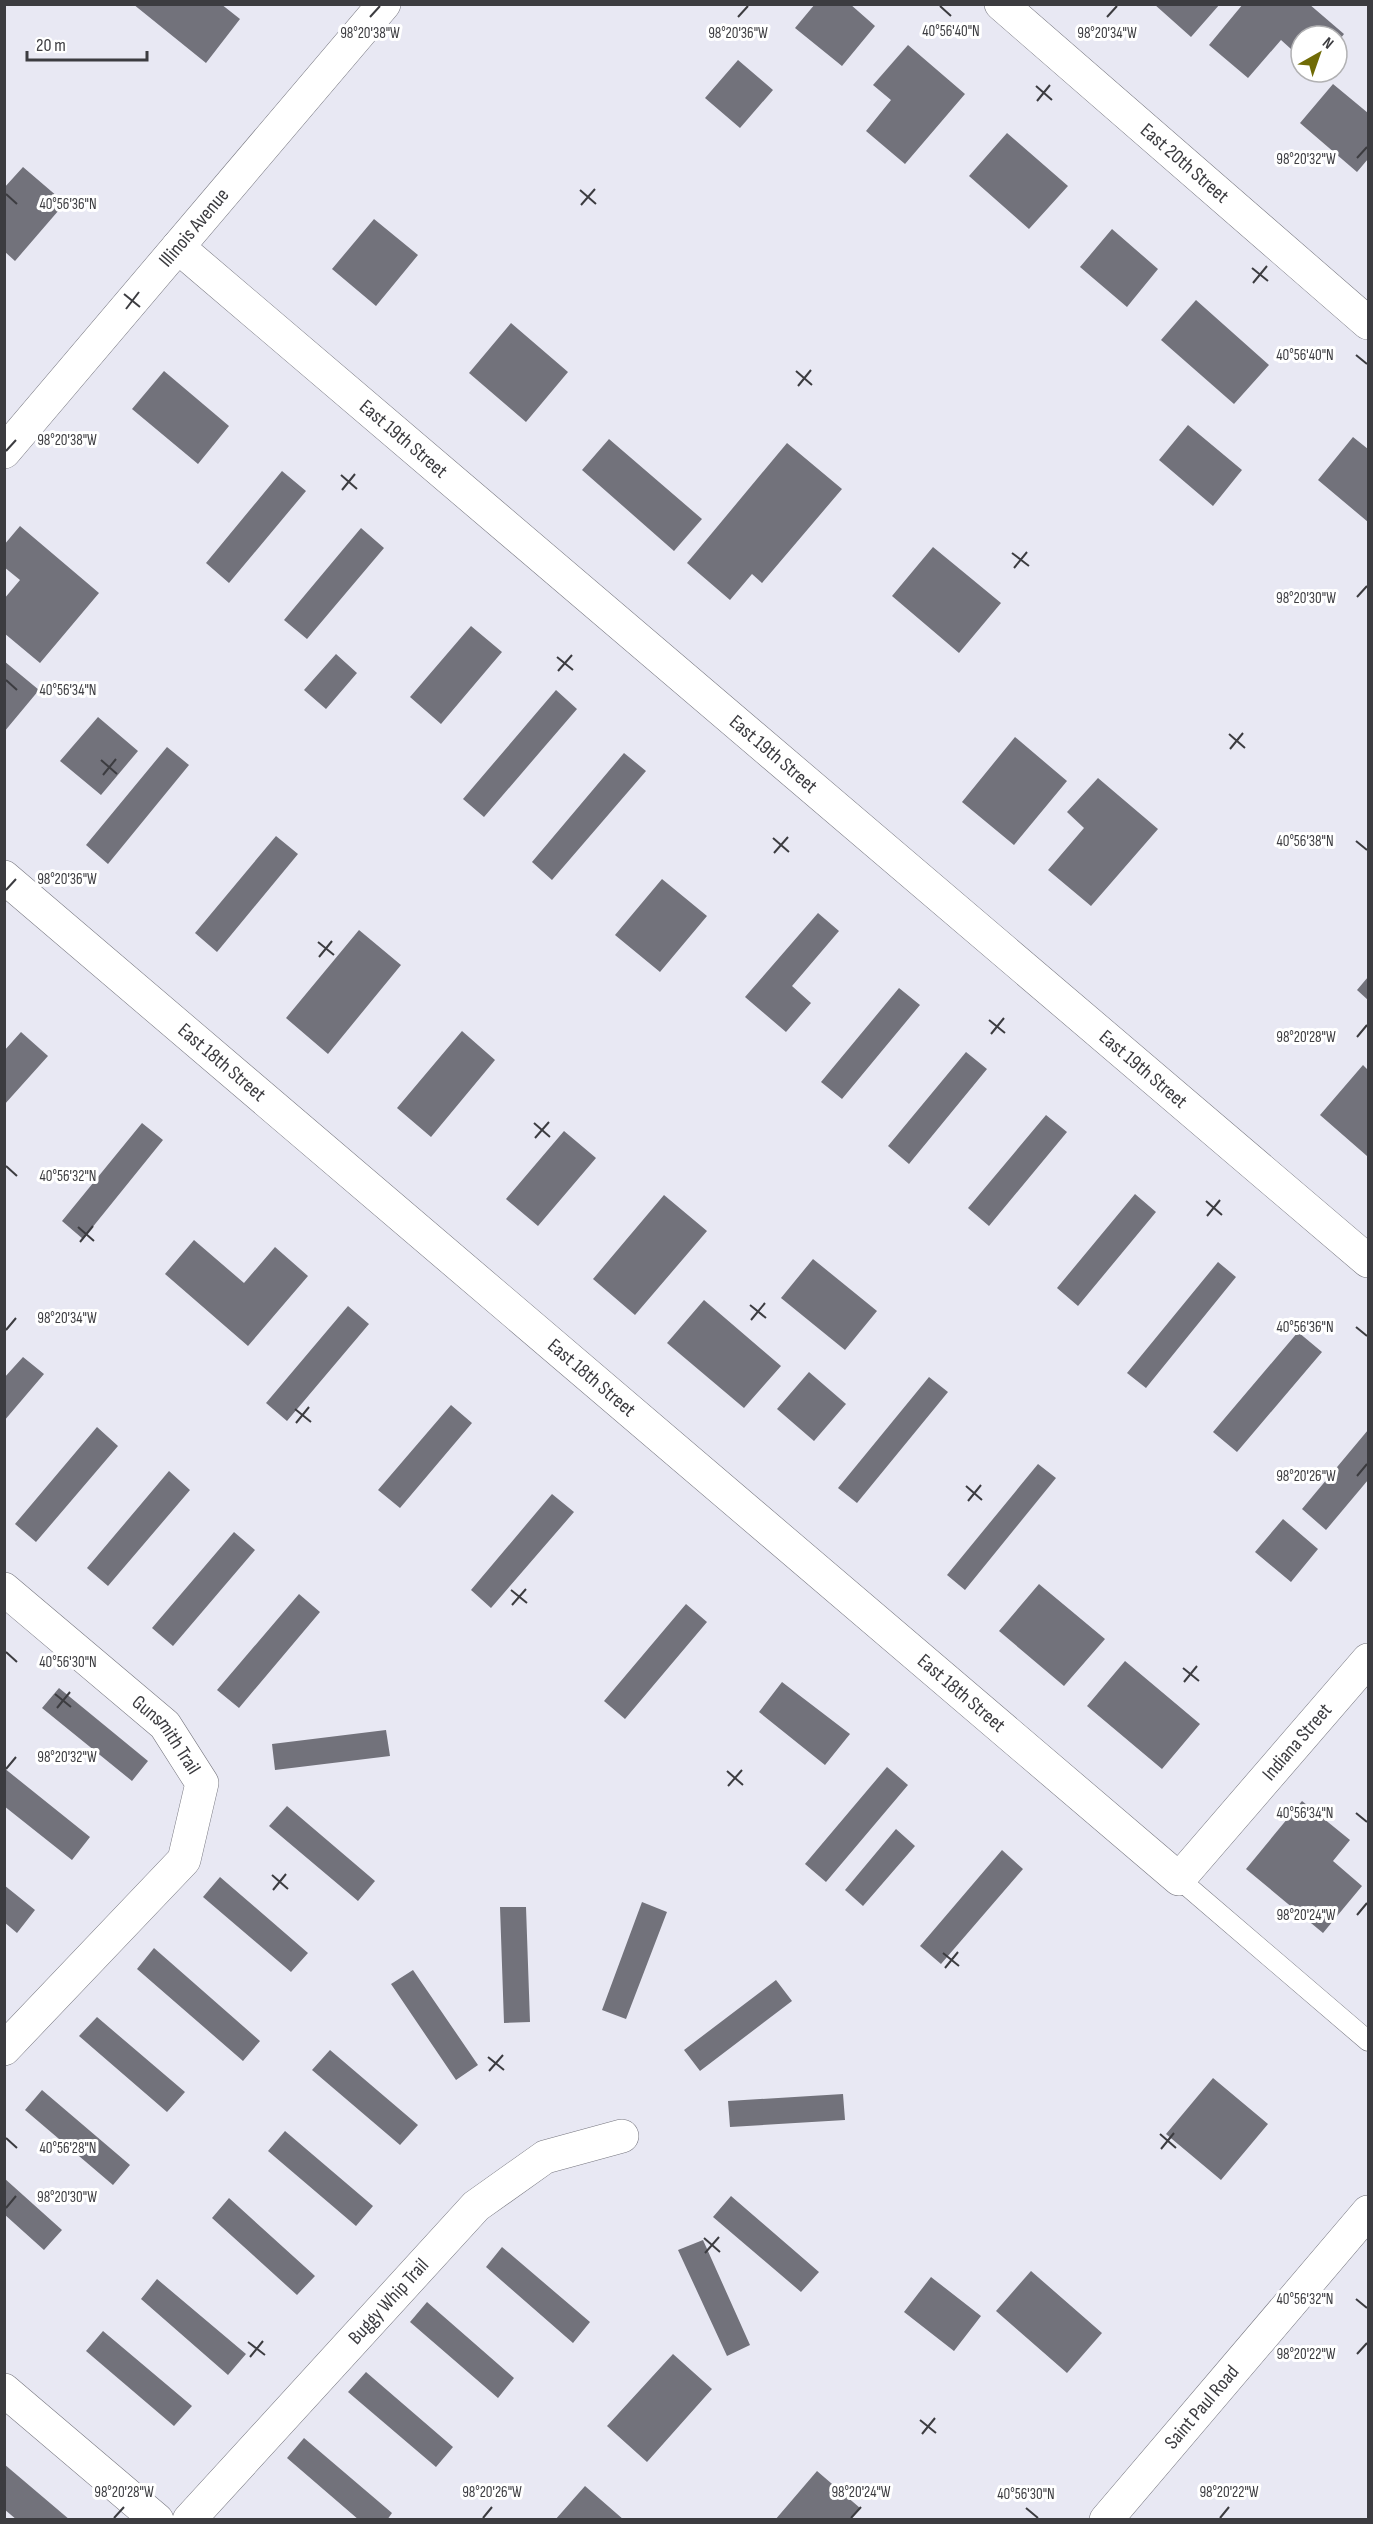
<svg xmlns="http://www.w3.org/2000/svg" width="1373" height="2524" font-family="'Sofia Sans Condensed',sans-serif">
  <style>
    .building { fill: #72727b }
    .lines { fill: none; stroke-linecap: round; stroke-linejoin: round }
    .lane-casing { stroke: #76767f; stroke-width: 21 }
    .street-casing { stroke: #76767f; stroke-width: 34 }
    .secondary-casing { stroke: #76767f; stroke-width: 34 }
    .lane { stroke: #fff; stroke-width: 20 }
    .street { stroke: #fff; stroke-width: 33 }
    .secondary { stroke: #fff; stroke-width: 33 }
    .ticks { fill: none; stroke: #3c3c40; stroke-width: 2 }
    .labels { text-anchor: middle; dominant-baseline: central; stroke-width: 6; stroke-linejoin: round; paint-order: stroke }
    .street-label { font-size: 20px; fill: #3c3c40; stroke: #fff }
    .ticks-label { font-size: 15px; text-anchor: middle; fill: #3c3c40; stroke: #fff; stroke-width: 6; stroke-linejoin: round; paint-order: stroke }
  </style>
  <rect width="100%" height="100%" fill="#e8e8f3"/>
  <path class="building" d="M133 4H221L240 19 206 63Z
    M815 4H850L875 26 842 66 795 28Z
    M1154 4H1220L1191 37Z
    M1243 4H1309L1344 34 1337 43V36H1301V58L1281 40 1248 78 1209 45Z
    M908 45 965 94 905 164 866 131 891 100 873 85Z
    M738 60 773 90 740 128 705 98Z
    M1333 84 1368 113V159L1357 172 1300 123Z
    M1007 133 1068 186 1029 229 969 176Z
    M23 167 65 203 15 261 4 251V188Z
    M374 219 418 255 376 306 332 269Z
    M1112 229 1158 269 1127 307 1080 267Z
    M1196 300 1269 365 1234 404 1161 340Z
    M511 323 568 372 526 422 469 373Z
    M164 371 229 426 198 464 132 409Z
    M1188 425 1242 470 1213 506 1159 460Z
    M1353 437 1368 449V522L1318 480Z
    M609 439 702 519 674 551 582 470Z
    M787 443 842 489 762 583 752 574 730 600 687 563Z
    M282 471 306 491 229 583 206 563Z
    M20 526 99 593 40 663 4 633V599L20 580 4 567V545Z
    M361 528 384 548 307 639 284 620Z
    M933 547 1001 603 959 653 892 596Z
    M471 626 502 652 441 724 410 697Z
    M336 654 357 673 326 709 304 690Z
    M4 661 39 690 4 732Z
    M556 690 577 709 484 817 463 799Z
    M98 717 138 751 101 795 60 761Z
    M1015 737 1067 781 1014 845 962 802Z
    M167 747 189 765 108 864 86 845Z
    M624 753 646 771 552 880 532 862Z
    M1098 778 1158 829 1091 906 1048 870 1084 828 1067 812Z
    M276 836 298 854 217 952 195 933Z
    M662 879 707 916 660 972 615 935Z
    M818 913 839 931 792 986 811 1003 786 1032 745 997Z
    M359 930 401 965 328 1054 286 1018Z
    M1368 977V1000L1357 990Z
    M899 988 920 1005 842 1099 821 1082Z
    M462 1031 495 1060 431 1137 397 1108Z
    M21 1032 48 1056 4 1105V1051Z
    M966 1052 987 1069 909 1164 888 1146Z
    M1363 1065 1368 1070 1367 1156 1320 1115Z
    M1046 1115 1067 1132 989 1226 968 1208Z
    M142 1123 163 1140 83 1239 62 1221Z
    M564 1131 596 1158 538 1226 506 1199Z
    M1135 1194 1156 1212 1078 1306 1057 1288Z
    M664 1195 707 1231 635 1315 593 1279Z
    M194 1240 244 1283 275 1247 308 1276 248 1346 165 1274Z
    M813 1259 877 1311 845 1350 781 1298Z
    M1218 1262 1236 1277 1146 1388 1127 1373Z
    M704 1300 781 1366 744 1408 667 1343Z
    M348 1306 369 1324 287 1421 266 1403Z
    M1298 1332 1322 1352 1237 1452 1213 1432Z
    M23 1357 44 1374 4 1421V1378Z
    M809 1372 846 1404 814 1441 777 1409Z
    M929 1377 948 1392 857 1503 838 1488Z
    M451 1405 472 1423 400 1508 378 1490Z
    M97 1427 118 1446 36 1542 15 1524Z
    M1368 1430V1480L1326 1530 1302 1509Z
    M1038 1464 1056 1478 965 1590 947 1575Z
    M169 1471 190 1490 108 1586 87 1568Z
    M552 1494 574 1512 491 1608 471 1590Z
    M1283 1519 1318 1549 1291 1582 1255 1552Z
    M234 1532 255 1550 173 1646 152 1628Z
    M1039 1584 1105 1639 1064 1686 999 1631Z
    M299 1594 320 1612 239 1708 217 1690Z
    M686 1604 707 1622 625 1719 604 1701Z
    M1125 1661 1200 1724 1162 1769 1087 1706Z
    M782 1682 850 1734 825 1765 759 1712Z
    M59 1688 148 1761 132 1781 42 1708Z
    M386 1730 390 1756 275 1770 272 1744Z
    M887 1767 908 1785 826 1882 805 1864Z
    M4 1768 90 1837 72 1860 4 1806Z
    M1302 1801 1350 1840 1333 1861 1362 1886 1323 1933 1246 1869Z
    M287 1806 375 1881 358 1901 269 1826Z
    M896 1829 915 1846 863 1906 845 1890Z
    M1002 1850 1023 1869 941 1964 920 1946Z
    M220 1877 308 1953 291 1972 203 1897Z
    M4 1885 35 1910 17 1933 4 1922Z
    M642 1902 667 1912 626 2019 602 2010Z
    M500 1907H526L530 2022 504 2023Z
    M154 1948 260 2041 243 2061 137 1969Z
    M413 1970 478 2065 456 2080 391 1984Z
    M776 1980 792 2001 700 2071 684 2050Z
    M97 2017 185 2092 167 2112 79 2036Z
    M330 2050 418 2125 400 2145 312 2070Z
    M1213 2078 1268 2124 1221 2180 1166 2134Z
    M42 2090 130 2165 113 2185 25 2110Z
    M843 2094 845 2120 730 2127 728 2101Z
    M285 2131 373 2206 356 2226 268 2151Z
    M4 2178 62 2230 44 2250 4 2214Z
    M731 2196 819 2272 801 2292 713 2217Z
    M229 2198 315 2276 297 2295 212 2218Z
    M703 2240 750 2345 727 2356 678 2250Z
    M502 2247 590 2322 573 2343 486 2267Z
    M1031 2271 1102 2333 1067 2373 996 2311Z
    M931 2277 981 2316 954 2351 904 2312Z
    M157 2279 246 2354 228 2375 141 2299Z
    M427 2302 514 2378 498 2398 410 2322Z
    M103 2331 192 2406 174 2426 86 2351Z
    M673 2354 712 2389 647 2462 607 2426Z
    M366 2372 453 2447 436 2467 348 2392Z
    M304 2438 392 2513 387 2520H359L287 2458Z
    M4 2464 70 2520H17L4 2509Z
    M817 2471 860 2508 850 2520H775Z
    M585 2486 624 2520H555Z"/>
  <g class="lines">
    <g class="lane-casing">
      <path id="lane" d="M1179 1879 1368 2041"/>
    </g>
    <g class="street-casing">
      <g id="street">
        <path id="s1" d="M1001 4 1368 323"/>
        <path id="s2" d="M178 247 1368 1261"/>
        <path id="s3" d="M4 452 384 4"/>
        <path id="s4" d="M4 877 1179 1879 1368 1660"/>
        <path id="s5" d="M4 1589 165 1725 202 1783 184 1860 4 2049"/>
        <path d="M4 2390 157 2520"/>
        <path id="s6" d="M189 2520 476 2206 545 2157 622 2136"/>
      </g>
    </g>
    <g class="secondary-casing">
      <g id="secondary">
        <path id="s7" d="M1106 2520 1368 2212"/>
      </g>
    </g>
    <use href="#lane" class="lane"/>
    <use href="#street" class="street"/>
    <use href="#secondary" class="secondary"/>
  </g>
  <path class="ticks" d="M940 6 951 16M370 17 380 6M738 17 748 6M1107 17 1117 6M1036 86 1052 100M1037 101 1050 85M1357 158 1367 147M580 190 596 204M6 194 17 204M581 205 595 189M1252 268 1268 281M1253 283 1267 266M124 294 140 307M126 309 139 292M1356 355 1367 364M796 371 812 385M798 386 811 370M6 451 16 440M341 475 357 489M342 490 355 474M1012 553 1029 566M1014 568 1027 552M1357 597 1367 586M557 657 573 670M558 671 572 655M6 680 17 690M1229 734 1245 748M1230 749 1243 733M101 760 117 774M103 775 116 759M773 838 789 852M1356 841 1367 850M774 853 788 837M6 890 16 879M318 942 334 955M319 957 332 941M989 1020 1005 1033M991 1034 1004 1018M1357 1037 1367 1025M534 1123 550 1137M535 1138 549 1122M6 1166 17 1176M1206 1201 1222 1215M1207 1216 1220 1200M78 1227 94 1241M80 1242 93 1226M750 1305 766 1318M751 1320 765 1303M1356 1327 1367 1336M6 1330 16 1318M295 1409 311 1422M296 1423 309 1407M1357 1476 1367 1464M966 1486 982 1500M968 1501 981 1485M511 1590 527 1603M512 1605 526 1589M6 1652 17 1662M1183 1668 1199 1681M1184 1682 1197 1666M55 1694 71 1707M57 1708 70 1692M6 1769 16 1757M727 1771 743 1785M728 1786 742 1770M1356 1813 1367 1822M272 1875 288 1889M273 1890 286 1874M1357 1915 1367 1903M943 1953 959 1966M945 1968 958 1952M488 2057 504 2070M489 2071 503 2055M1160 2134 1176 2148M6 2138 17 2148M1161 2149 1174 2133M6 2208 16 2196M704 2238 720 2252M705 2253 719 2237M1356 2299 1367 2308M248 2342 265 2355M1357 2354 1367 2343M250 2357 263 2341M920 2420 936 2433M922 2434 935 2418M1026 2508 1038 2518M114 2518 124 2507M483 2518 492 2507M851 2518 861 2507M1220 2518 1229 2507"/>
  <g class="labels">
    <g class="street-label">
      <text stroke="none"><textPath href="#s1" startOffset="243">East 20th Street</textPath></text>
      <text stroke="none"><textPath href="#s3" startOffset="294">Illinois Avenue</textPath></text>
      <text stroke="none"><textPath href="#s2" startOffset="296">East 19th Street</textPath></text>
      <text stroke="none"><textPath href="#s2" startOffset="782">East 19th Street</textPath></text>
      <text stroke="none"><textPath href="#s4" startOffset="286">East 18th Street</textPath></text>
      <text stroke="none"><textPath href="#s2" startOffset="1268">East 19th Street</textPath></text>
      <text stroke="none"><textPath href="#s4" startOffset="772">East 18th Street</textPath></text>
      <text stroke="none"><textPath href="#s4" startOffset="1258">East 18th Street</textPath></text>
      <text stroke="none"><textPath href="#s5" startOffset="219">Gunsmith Trail</textPath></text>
      <text stroke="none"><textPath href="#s4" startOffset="1725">Indiana Street</textPath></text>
      <text stroke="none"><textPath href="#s6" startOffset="296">Buggy Whip Trail</textPath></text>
      <text stroke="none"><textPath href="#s7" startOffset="148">Saint Paul Road</textPath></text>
    </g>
  </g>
  <g class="ticks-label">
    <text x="951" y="36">40°56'40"N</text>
    <text x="370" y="38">98°20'38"W</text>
    <text x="738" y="38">98°20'36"W</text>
    <text x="1107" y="38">98°20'34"W</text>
    <text x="1306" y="164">98°20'32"W</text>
    <text x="68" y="209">40°56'36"N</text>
    <text x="1305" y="360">40°56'40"N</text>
    <text x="67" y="445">98°20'38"W</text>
    <text x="1306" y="603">98°20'30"W</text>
    <text x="68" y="695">40°56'34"N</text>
    <text x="1305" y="846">40°56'38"N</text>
    <text x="67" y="884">98°20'36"W</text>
    <text x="1306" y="1042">98°20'28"W</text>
    <text x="68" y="1181">40°56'32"N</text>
    <text x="67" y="1323">98°20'34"W</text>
    <text x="1305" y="1332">40°56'36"N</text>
    <text x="1306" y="1481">98°20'26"W</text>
    <text x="68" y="1667">40°56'30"N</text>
    <text x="67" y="1762">98°20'32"W</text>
    <text x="1305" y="1818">40°56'34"N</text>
    <text x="1306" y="1920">98°20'24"W</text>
    <text x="68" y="2153">40°56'28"N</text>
    <text x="67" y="2202">98°20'30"W</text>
    <text x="1305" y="2304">40°56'32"N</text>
    <text x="1306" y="2359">98°20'22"W</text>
    <text x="124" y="2497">98°20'28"W</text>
    <text x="492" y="2497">98°20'26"W</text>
    <text x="861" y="2497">98°20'24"W</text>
    <text x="1229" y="2497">98°20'22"W</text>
    <text x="1026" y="2499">40°56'30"N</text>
  </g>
  <rect width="1373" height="2524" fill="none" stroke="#3c3c40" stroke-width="12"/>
  <g transform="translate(1319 54) rotate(40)"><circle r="28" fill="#ffffff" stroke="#b1b1b3" stroke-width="1.5"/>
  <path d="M0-4.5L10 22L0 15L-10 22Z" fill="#706b06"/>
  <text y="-9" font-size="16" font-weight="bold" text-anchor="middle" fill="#3c3c40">N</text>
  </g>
  <path d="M27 51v9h120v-9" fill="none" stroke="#3c3c40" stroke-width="3"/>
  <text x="36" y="51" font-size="18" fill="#3c3c40" stroke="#ffffff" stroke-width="4.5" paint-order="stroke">20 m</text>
</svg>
